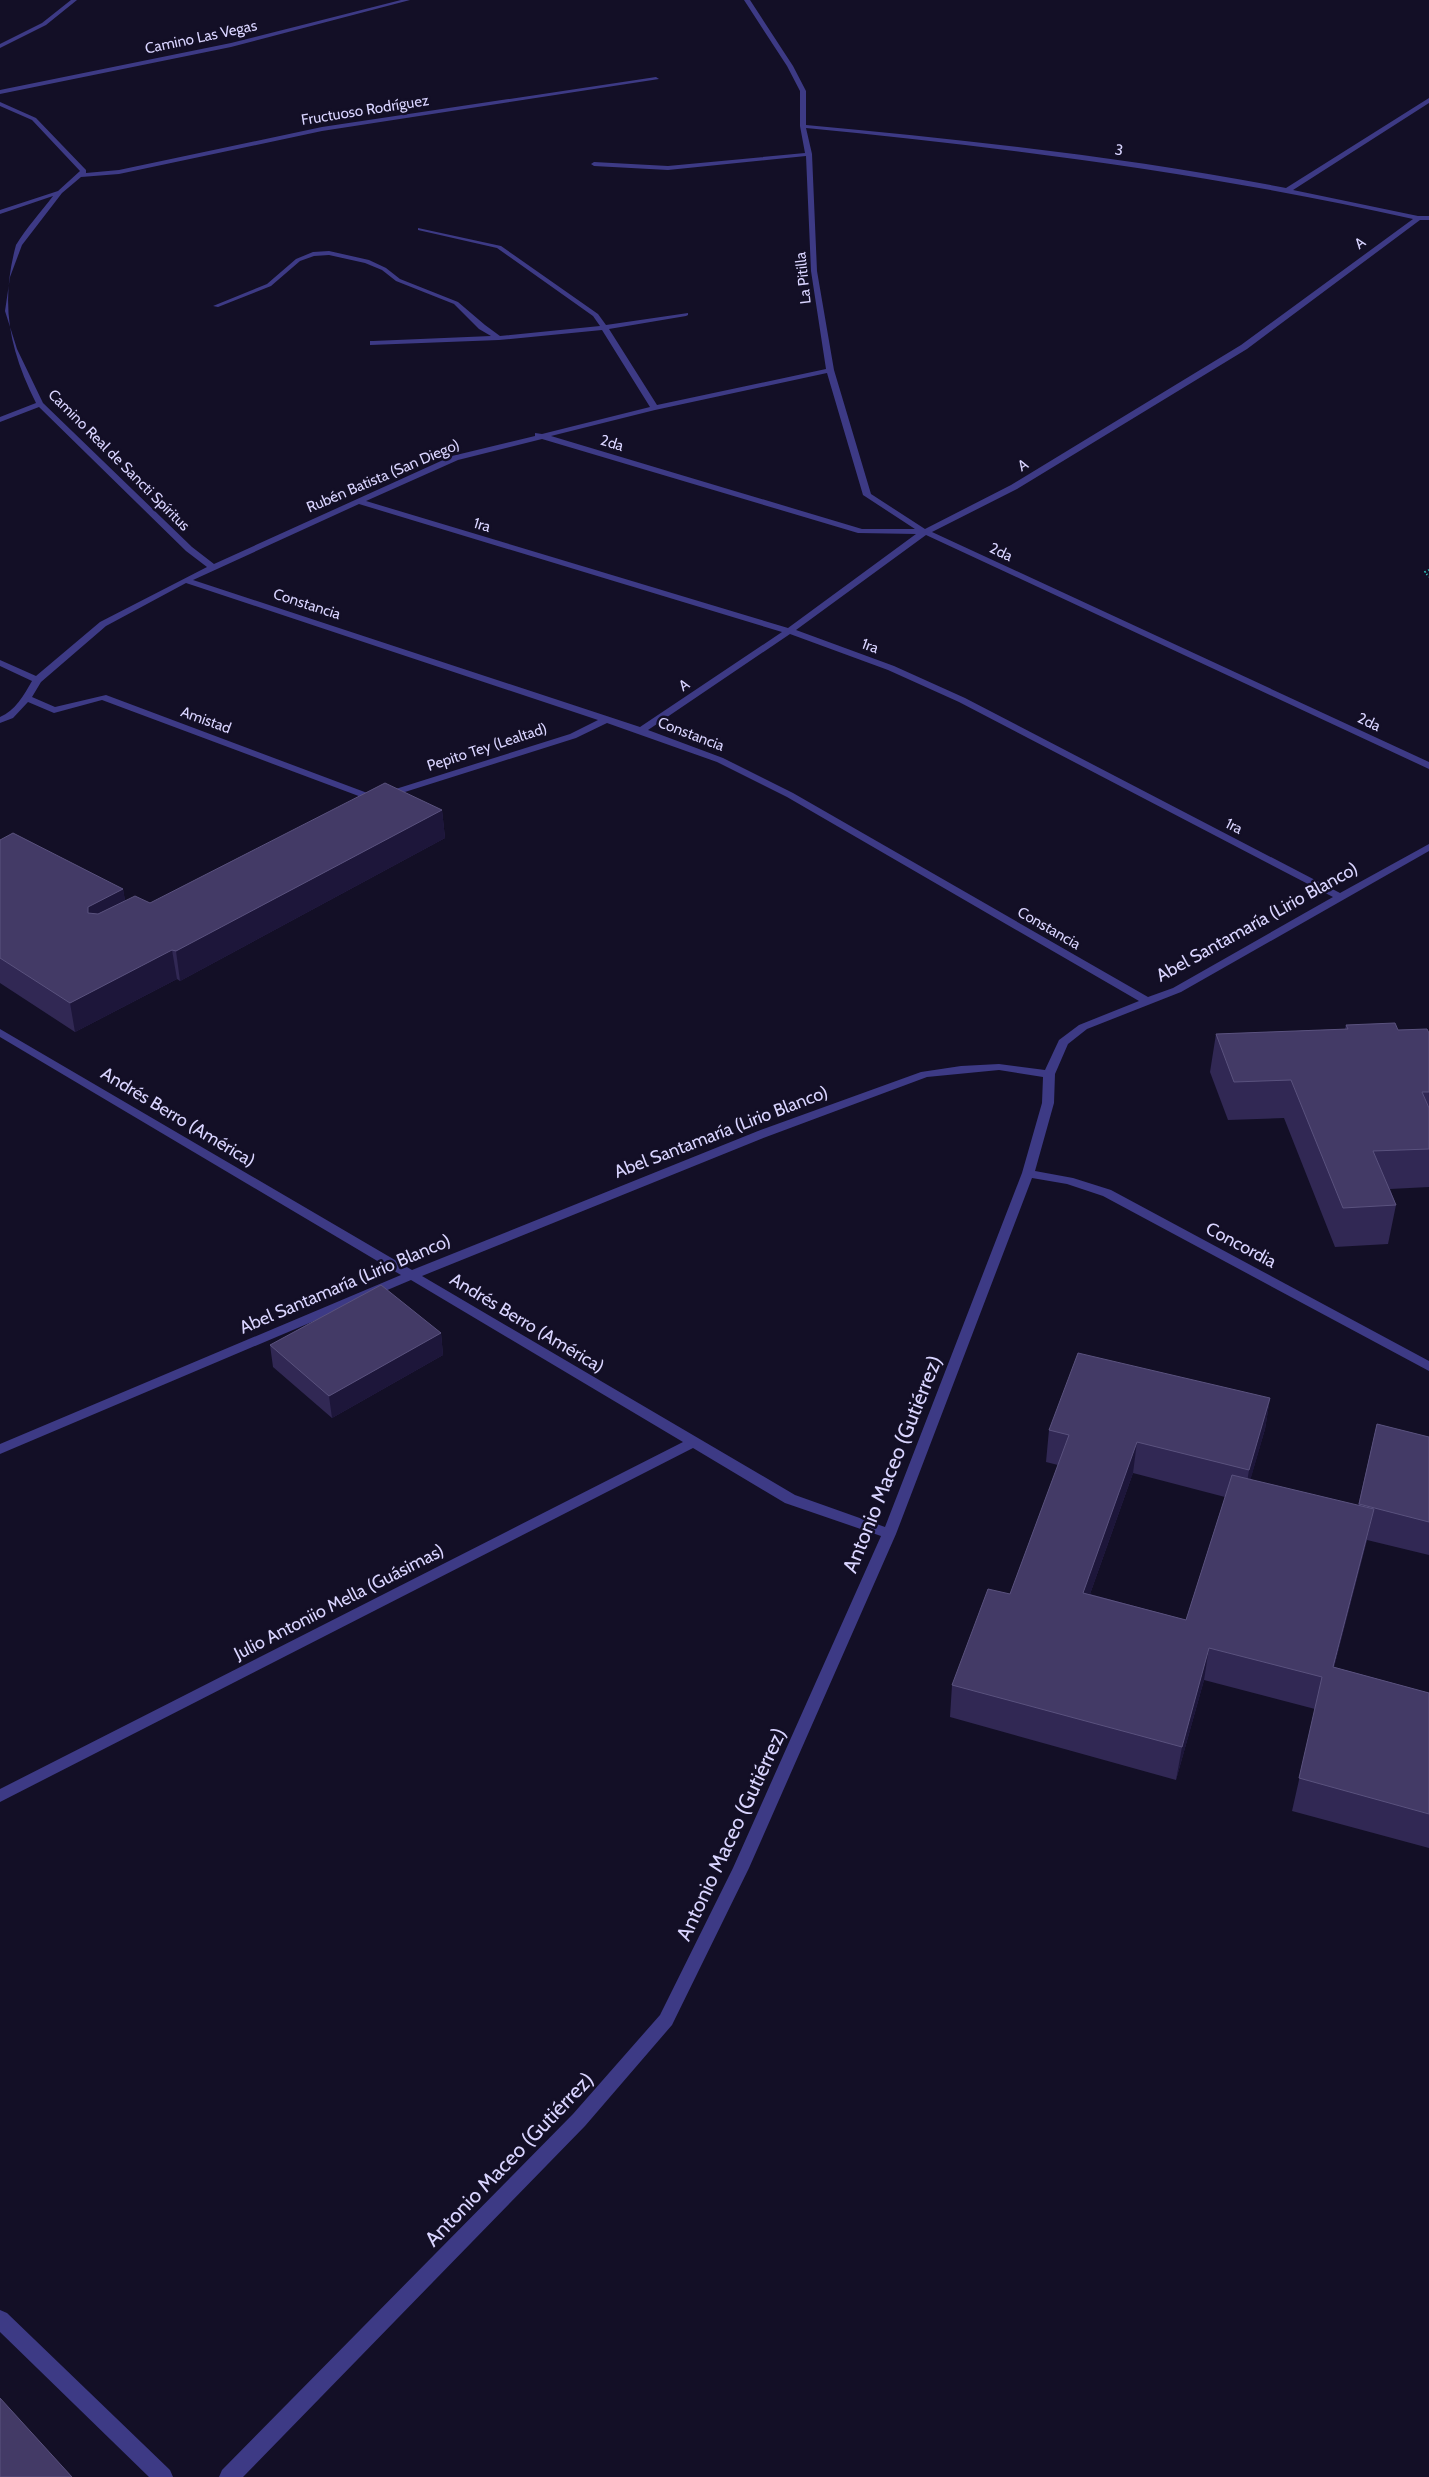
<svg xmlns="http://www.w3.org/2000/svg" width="1429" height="2477" font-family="Cabin,sans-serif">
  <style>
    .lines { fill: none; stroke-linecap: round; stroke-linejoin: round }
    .path { stroke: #2fb8b0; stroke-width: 2; stroke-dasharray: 1 2.5; stroke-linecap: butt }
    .minor { fill: #3d3a85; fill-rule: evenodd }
    .wall { fill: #312854; fill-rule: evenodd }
    .shaded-wall { fill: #1d163a }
    .building { fill: #433a66; stroke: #5a527e }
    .labels { text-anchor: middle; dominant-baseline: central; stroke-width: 5; stroke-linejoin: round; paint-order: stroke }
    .far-street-label { font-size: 15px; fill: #d9d4ff; stroke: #130f26 }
    .street-label { font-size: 18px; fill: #d9d4ff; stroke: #130f26 }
    .near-street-label { font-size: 21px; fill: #d9d4ff; stroke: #130f26 }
  </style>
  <rect width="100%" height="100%" fill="#130f26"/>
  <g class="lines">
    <path class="path" d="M1429 570 1425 572 1429 577"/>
    <path class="minor" d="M71 0H77L46 25 0 48V44L42 23Z
      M401 0H410L231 47 0 94V90L231 43Z
      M744 0H750L793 66 806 91V125C967 140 1128 157 1286 188L1429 98V103L1293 190 1418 216H1429V220H1420L1247 349 1017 489 932 532 1429 762V769L926 535 796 630 894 666 965 698 1340 893 1429 844V851L1181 992 1087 1029 1068 1044 1055 1074 1054 1103 1035 1171 1073 1178 1111 1190 1429 1361V1371L1103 1196 1067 1184 1032 1178 896 1534 749 1868 672 2025 585 2126 243 2477H219L222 2470 573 2114 660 2015 733 1868 881 1536 785 1503 693 1448 0 1802V1789L683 1442 411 1280 0 1454V1444L401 1275 0 1037V1029L412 1270 758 1131 921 1072 961 1066 999 1064 1045 1070 1059 1040 1079 1025 1139 1001 787 797 717 762 607 723 576 738 389 797H383V793L570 734 598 720 186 583 106 626 41 682 32 697 55 707 106 695 378 797V801H372L102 700 54 713 28 702 13 718 0 723V717C15 711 24 695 32 681L0 666V660L36 676 100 622 207 567 186 551 39 407 0 422V417L36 403C9 349 0 304 16 245 26 228 41 212 53 196L0 214V210L58 191 80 171 32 120 0 106V102L36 118 86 170V173L119 170 322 127 656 77 659 79 322 131 119 174 81 177 62 193 22 245 10 277 5 311 17 349 43 403 192 547 214 564 452 456 535 436V433L542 434 650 407 602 330 499 340 370 345V341H373L491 336 479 329 454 304 396 281 382 270 365 263 329 255 314 256 300 261 271 286 218 307 213 306 267 284 296 259 313 252 329 251 369 260 386 268 400 279 458 302 485 325 500 336 600 326 593 316 497 248 418 230V228L501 246 598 314 606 325 688 313V315L686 316 609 329 657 405 826 369 811 271 806 156 668 170 594 166 591 164 594 162 668 166 805 153 800 126V91L787 66ZM806 128C1011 148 1213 174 1413 219L1241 345 1011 485 925 529 871 494 834 370 817 271 812 154ZM827 373 863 495 915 529H862L551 436 655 410ZM542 439 858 533 916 534 788 628 366 501 458 460ZM359 504 782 632 640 727 193 580ZM790 634 888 670 959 702 1333 897 1173 988 1148 997 793 793 723 758 648 730ZM999 1070 1043 1077 1042 1103 1022 1173 885 1527 795 1495 422 1276 766 1137 927 1077Z
      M0 2310 7 2313 170 2470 173 2477H149L0 2332Z"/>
  </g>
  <path class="wall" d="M442 810 445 838 180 981 177 979 75 1032 0 983V840L123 889 125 901 150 903Z
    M1346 1025 1429 1033V1187L1390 1189 1396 1205 1388 1244 1335 1247 1284 1118 1228 1120 1210 1072 1216 1034 1345 1029Z
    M441 1333 443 1355 332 1418 273 1367 270 1345Z
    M1270 1398 1265 1429 1250 1480 1358 1506 1377 1424 1429 1437V1555L1367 1540 1334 1667 1429 1693V1848L1292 1811 1315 1709 1204 1680 1176 1780 950 1717 952 1685 1010 1594 1058 1465 1046 1462 1049 1430ZM1133 1473 1225 1497 1186 1620 1090 1594Z"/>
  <path class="shaded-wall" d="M442 810 445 838 180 981 176 951Z
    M123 889 128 918 88 913V907Z
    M172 950 177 979 75 1032 70 1003Z
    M441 1333 443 1355 332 1418 329 1396Z
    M1270 1398 1265 1429 1244 1502 1249 1470Z
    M1137 1442 1133 1473 1079 1625 1083 1593Z
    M1374 1509 1366 1541 1326 1699 1333 1667Z
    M1209 1648 1204 1680 1176 1780 1182 1747Z"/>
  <path class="building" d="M385 783 442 810 176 951 172 950 70 1003 0 958V840L13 833 123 889 88 907V913L98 914 135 896 150 903Z
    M1395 1023 1398 1030 1427 1029 1429 1033V1092H1422L1429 1108V1149L1373 1151 1396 1205 1343 1208 1291 1080 1234 1082 1216 1034 1348 1029 1346 1025Z
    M381 1285 441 1333 329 1396 270 1345Z
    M1078 1353 1270 1398 1249 1470 1137 1442 1083 1593 1186 1620 1232 1475 1374 1509 1333 1667 1429 1693V1814L1299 1778 1322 1677 1209 1648 1182 1747 952 1685 988 1589 1010 1594 1069 1435 1049 1430Z
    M1377 1424 1429 1437V1522L1359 1504Z
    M0 2398 72 2477H0Z"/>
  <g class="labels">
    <g class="far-street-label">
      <text transform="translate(201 37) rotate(-12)">Camino Las Vegas</text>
      <text transform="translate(365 110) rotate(-9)">Fructuoso Rodríguez</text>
      <text transform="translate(1119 150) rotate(9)">3</text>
      <text transform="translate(1360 243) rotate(-37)">A</text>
      <text transform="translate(803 278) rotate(-96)">La Pitilla</text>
      <text transform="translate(612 443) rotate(17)">2da</text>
      <text transform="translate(119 460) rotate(45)">Camino Real de Sancti Spíritus</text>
      <text transform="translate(1023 465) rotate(-31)">A</text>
      <text transform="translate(383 476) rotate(-23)">Rubén Batista (San Diego)</text>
      <text transform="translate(482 525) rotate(17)">1ra</text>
      <text transform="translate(1001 552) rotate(25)">2da</text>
      <text transform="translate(307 604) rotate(18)">Constancia</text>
      <text transform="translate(870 646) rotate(20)">1ra</text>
      <text transform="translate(684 685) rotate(-34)">A</text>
      <text transform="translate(206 720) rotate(20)">Amistad</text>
      <text transform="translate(1369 722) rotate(25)">2da</text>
      <text transform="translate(691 734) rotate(21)">Constancia</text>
      <text transform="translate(487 747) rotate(-18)">Pepito Tey (Lealtad)</text>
      <text transform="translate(1234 826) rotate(27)">1ra</text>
      <text transform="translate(1049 928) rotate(30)">Constancia</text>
    </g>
    <g class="street-label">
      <text transform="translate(1257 922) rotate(-29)">Abel Santamaría (Lirio Blanco)</text>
      <text transform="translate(178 1117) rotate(31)">Andrés Berro (América)</text>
      <text transform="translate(721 1132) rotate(-21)">Abel Santamaría (Lirio Blanco)</text>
      <text transform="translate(1241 1245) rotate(28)">Concordia</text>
      <text transform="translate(345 1284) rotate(-23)">Abel Santamaría (Lirio Blanco)</text>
      <text transform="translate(527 1323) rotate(31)">Andrés Berro (América)</text>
      <text transform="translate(339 1602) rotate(-27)">Julio Antoniio Mella (Guásimas)</text>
    </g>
    <g class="near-street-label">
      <text transform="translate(892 1464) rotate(-68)">Antonio Maceo (Gutiérrez)</text>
      <text transform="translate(731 1834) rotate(-65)">Antonio Maceo (Gutiérrez)</text>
      <text transform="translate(509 2159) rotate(-46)">Antonio Maceo (Gutiérrez)</text>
    </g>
  </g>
</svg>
